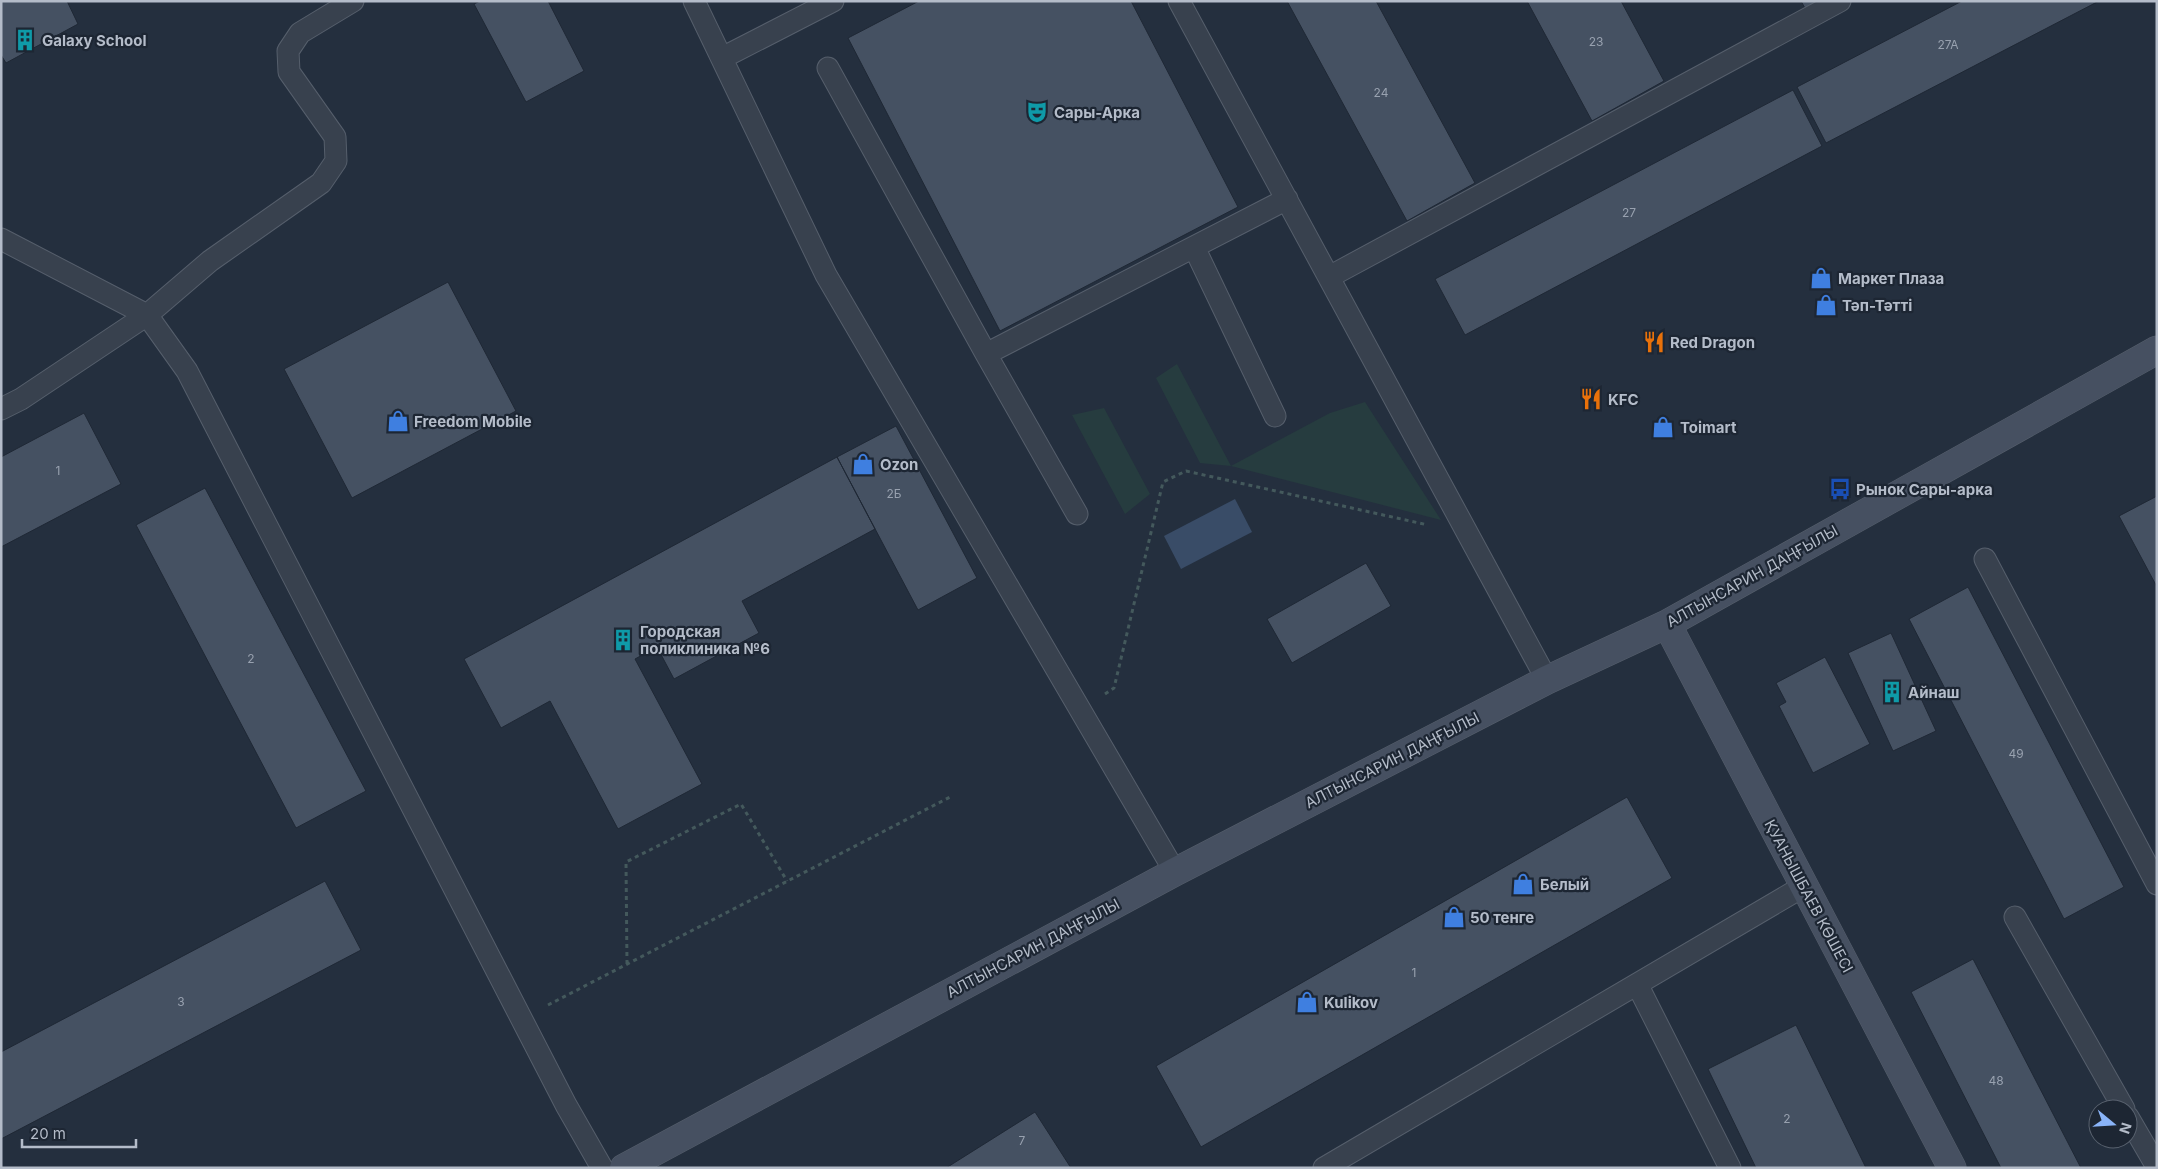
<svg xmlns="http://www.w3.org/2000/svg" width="2158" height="1169" font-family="Inter,sans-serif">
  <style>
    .green { fill: #263c3f }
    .water { fill: #394c67 }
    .building { fill: #455162; stroke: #1f2835 }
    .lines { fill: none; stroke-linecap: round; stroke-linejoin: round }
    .lane-casing { stroke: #565f6c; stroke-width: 23 }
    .secondary-casing { stroke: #565f6c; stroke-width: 29 }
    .path { stroke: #44595c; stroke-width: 3; stroke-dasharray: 4 4; stroke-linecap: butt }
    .lane { stroke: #38414e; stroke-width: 21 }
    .secondary { stroke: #465061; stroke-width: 28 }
    .labels { text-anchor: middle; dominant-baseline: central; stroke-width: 4.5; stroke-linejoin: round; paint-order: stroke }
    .number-label { font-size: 12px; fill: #98a1af }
    .poi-label { font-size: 15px; font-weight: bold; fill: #b4bcc9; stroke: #1d2633; text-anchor: start }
    .street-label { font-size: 15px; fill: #b4bcc9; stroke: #1d2633 }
  </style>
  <rect width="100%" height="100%" fill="#242f3e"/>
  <path class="green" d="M1177 364 1231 466 1330 413 1365 402 1441 520 1231 466 1200 463 1156 378Z
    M1104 408 1150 494 1125 514 1072 415Z"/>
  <path class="water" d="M1235 499 1252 532 1181 569 1164 536Z"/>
  <path class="building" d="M1 1H67L78 24 6 63 1 55Z
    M480 1H548L584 71 526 102 474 4Z
    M919 1H1131L1238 207 1000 331 848 38Z
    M1287 1H1376L1475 183 1407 221Z
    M1527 1H1621L1664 81 1592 121Z
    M1801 1H1824L1806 10Z
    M1962 1H2099L1826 143 1797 87Z
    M1793 90 1822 146 1465 335 1435 279Z
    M448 282 516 411 352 498 284 369Z
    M84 413 121 484 1 547V457Z
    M896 426 977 578 918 610 837 457Z
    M837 457 875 529 742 601 759 633 674 679 657 647 635 659 702 784 618 829 550 701 501 728 464 659Z
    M205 488 366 791 296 828 136 525Z
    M2157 496V587L2119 516Z
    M1366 563 1391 606 1292 663 1267 619Z
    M1968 587 2124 887 2064 919 1909 619Z
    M1891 633 1936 731 1893 751 1848 653Z
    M1825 657 1870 744 1813 773 1779 706 1786 702 1776 683Z
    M1627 797 1672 878 1201 1147 1156 1066Z
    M325 881 361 950 1 1139V1052Z
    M1973 959 2081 1168H2001L1911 992Z
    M1796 1025 1866 1168H1756L1708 1069Z
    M1035 1112 1071 1168H946Z"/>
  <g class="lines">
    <g class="lane-casing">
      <path id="lane" d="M694 1 826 275 1175 872
        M1179 1 1547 680
        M722 58 833 1
        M828 68 986 354 1077 514
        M1 239 147 315 187 371 566 1105 602 1168
        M1194 247 1275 416
        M1329 277 1840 1
        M986 354 1287 199
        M1 409 21 399 147 315 210 261 321 183 336 161 335 137 289 72 288 51 300 33 353 1
        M1985 559 2157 884
        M2015 917 2124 1109
        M1637 984 1730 1168
        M2128 1117 2157 1167
        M1324 1168 1804 886"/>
    </g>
    <g class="secondary-casing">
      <path id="secondary" d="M1667 624 1952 1168
        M624 1168 1175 872 1547 680 1667 624 2157 350"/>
    </g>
    <path class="path" d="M1105 694 1114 688 1163 482 1186 471 1428 525
      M627 964 626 862 741 804 787 881
      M548 1005 952 796"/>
    <use href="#lane" class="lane"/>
    <use href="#secondary" class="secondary"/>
  </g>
  <defs>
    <g id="building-bare" transform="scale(1.725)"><path d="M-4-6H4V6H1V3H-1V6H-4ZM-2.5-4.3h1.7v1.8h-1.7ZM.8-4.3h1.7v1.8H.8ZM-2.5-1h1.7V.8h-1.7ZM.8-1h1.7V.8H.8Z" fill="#0f9aa8" stroke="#1d2633" stroke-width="2.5" paint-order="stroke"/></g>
    <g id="theatre-bare" transform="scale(1.725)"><path d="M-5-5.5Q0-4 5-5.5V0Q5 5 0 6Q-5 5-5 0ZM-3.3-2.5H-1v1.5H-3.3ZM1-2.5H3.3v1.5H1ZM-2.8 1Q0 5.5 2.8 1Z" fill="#0f9aa8" stroke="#1d2633" stroke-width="2.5" paint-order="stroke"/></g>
    <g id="shop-bare" transform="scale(1.725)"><path d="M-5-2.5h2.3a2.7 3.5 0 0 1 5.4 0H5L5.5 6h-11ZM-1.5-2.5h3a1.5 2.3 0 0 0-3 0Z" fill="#3f7fe0" stroke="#1d2633" stroke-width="2.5" paint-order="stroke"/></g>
    <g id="restaurant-bare" transform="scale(1.725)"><path d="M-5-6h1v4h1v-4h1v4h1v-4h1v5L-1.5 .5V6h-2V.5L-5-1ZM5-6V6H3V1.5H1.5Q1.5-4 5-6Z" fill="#e8710a" stroke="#1d2633" stroke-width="2.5" paint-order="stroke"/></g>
    <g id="bus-bare" transform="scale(1.725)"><path d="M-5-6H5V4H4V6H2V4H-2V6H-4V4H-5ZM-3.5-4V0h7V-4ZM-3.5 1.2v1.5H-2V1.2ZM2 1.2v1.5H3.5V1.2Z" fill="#1a4fb4" stroke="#1d2633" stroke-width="2.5" paint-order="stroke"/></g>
  </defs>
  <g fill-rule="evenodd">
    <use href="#building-bare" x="25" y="40"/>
    <use href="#theatre-bare" x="1037" y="112"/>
    <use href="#shop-bare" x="1821" y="278"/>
    <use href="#shop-bare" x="1826" y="305"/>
    <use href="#restaurant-bare" x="1654" y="342"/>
    <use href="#restaurant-bare" x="1591" y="399"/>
    <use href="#shop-bare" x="398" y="421"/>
    <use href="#shop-bare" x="1663" y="427"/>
    <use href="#shop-bare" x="863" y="464"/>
    <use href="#bus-bare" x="1840" y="489"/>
    <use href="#building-bare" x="623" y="640"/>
    <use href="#building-bare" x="1892" y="692"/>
    <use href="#shop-bare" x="1523" y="884"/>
    <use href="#shop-bare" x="1454" y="917"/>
    <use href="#shop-bare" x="1307" y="1002"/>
  </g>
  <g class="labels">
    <g class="number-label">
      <text x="1596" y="41">23</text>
      <text x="1948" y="44">27А</text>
      <text x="1381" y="92">24</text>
      <text x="1629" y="212">27</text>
      <text x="58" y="470">1</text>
      <text x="894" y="493">2Б</text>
      <text x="251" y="658">2</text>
      <text x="2016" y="753">49</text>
      <text x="1414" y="972">1</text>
      <text x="181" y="1001">3</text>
      <text x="1996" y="1080">48</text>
      <text x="1787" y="1118">2</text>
      <text x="1022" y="1140">7</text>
    </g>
    <g class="poi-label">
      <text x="42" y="40">Galaxy School</text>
      <text x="1054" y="112">Сары-Арка</text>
      <text x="1838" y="278">Маркет Плаза</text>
      <text x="1842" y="305">Тәп-Тәтті</text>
      <text x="1670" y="342">Red Dragon</text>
      <text x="1608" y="399">KFC</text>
      <text x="414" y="421">Freedom Mobile</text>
      <text x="1680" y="427">Toimart</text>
      <text x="880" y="464">Ozon</text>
      <text x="1856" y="489">Рынок Сары-арка</text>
      <text x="640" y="631">Городская<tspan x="640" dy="17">поликлиника №6</tspan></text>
      <text x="1908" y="692">Айнаш</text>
      <text x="1540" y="884">Белый</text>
      <text x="1470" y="917">50 тенге</text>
      <text x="1324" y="1002">Kulikov</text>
    </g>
    <g class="street-label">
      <text transform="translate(1752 576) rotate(-29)">АЛТЫНСАРИН ДАҢҒЫЛЫ</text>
      <text transform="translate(1392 760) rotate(-27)">АЛТЫНСАРИН ДАҢҒЫЛЫ</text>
      <text transform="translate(1809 896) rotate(62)">ҚУАНЫШБАЕВ КӨШЕСІ</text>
      <text transform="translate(1033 948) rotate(-28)">АЛТЫНСАРИН ДАҢҒЫЛЫ</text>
    </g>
  </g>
  <rect width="2158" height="1169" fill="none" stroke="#b4bcc9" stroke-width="5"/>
  <g transform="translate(2113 1124) rotate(108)"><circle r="24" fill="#1d2633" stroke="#59626f"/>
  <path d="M0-4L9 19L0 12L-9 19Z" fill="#8ab4f8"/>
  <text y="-8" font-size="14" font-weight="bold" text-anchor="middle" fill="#b4bcc9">N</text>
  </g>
  <path d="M22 1139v8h114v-8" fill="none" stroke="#b4bcc9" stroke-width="2.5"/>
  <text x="30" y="1139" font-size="15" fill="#b4bcc9" stroke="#1d2633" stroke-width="4" paint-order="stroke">20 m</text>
</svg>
